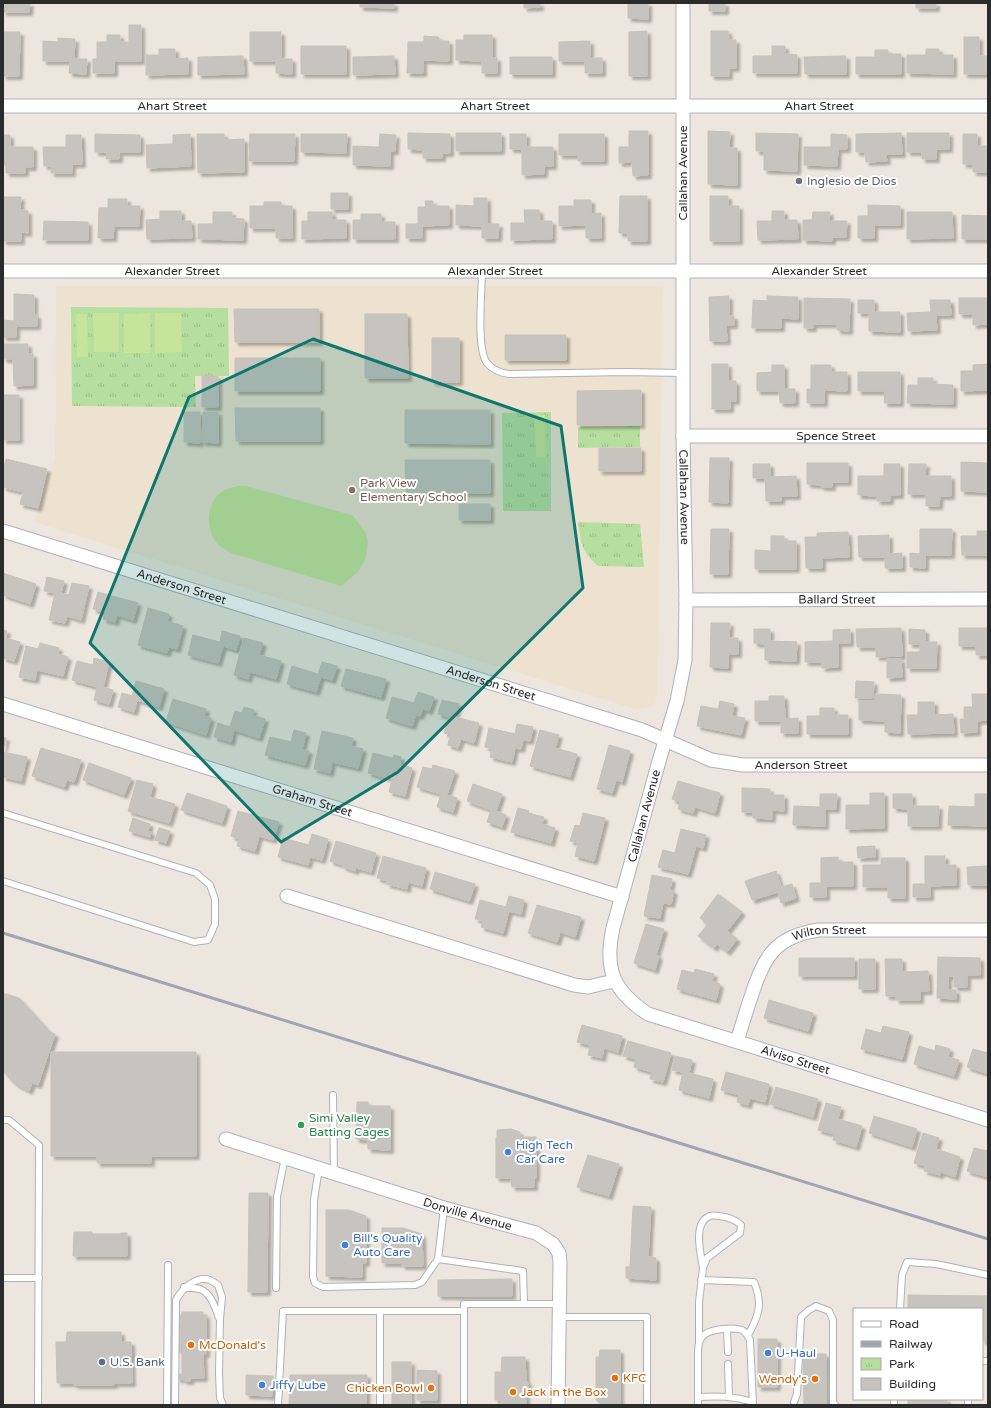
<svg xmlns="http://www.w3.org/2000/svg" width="991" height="1408" font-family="'Varela Round',sans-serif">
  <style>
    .education { fill: #ece2cf }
    .park { fill: url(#park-tufts) }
    .pitch { fill: #c6e59b }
    .building { fill: #c7c3be; stroke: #c7c1b8; filter: url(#shadow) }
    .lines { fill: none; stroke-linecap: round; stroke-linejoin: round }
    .lane-casing { stroke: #afb1ba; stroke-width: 8 }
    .street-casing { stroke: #afb1ba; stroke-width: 15 }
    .lane { stroke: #fff; stroke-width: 6 }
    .street { stroke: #fff; stroke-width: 13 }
    .rail { stroke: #a1a4b4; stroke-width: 3 }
    .marked { fill: #0f766e; fill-opacity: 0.2; stroke: #0f766e; stroke-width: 3; stroke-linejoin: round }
    .worship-dot { fill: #6b7280; stroke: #fff; stroke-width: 1.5 }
    .education-dot { fill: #8d6e63; stroke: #fff; stroke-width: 1.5 }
    .leisure-dot { fill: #2e9e5b; stroke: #fff; stroke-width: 1.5 }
    .shop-dot { fill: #3f7fe0; stroke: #fff; stroke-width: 1.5 }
    .food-dot { fill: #e8710a; stroke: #fff; stroke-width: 1.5 }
    .service-dot { fill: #5c6f8a; stroke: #fff; stroke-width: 1.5 }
    .labels { text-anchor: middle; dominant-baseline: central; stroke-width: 4; stroke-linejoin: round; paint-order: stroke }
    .street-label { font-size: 12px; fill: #2b2b2b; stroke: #fff }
    .worship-label { font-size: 12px; fill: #5b616d; stroke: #fff; text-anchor: start }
    .education-label { font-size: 12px; fill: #785e54; stroke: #fff; text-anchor: start }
    .leisure-label { font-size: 12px; fill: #27864d; stroke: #fff; text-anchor: start }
    .shop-label { font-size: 12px; fill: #366cbe; stroke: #fff; text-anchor: start }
    .food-label { font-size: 12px; fill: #c56008; stroke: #fff; text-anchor: start }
    .service-label { font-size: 12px; fill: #4e5e75; stroke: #fff; text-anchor: start }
  </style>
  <defs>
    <pattern id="park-tufts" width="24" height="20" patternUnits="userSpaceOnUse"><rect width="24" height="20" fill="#b5de9f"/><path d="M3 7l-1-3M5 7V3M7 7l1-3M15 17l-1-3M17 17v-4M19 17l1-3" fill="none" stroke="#9cbf89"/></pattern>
    <filter id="shadow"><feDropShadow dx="3.5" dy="3.5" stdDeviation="1" flood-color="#0004"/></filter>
  </defs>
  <rect width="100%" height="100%" fill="#ece6de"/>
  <path class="education" d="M56 286H663L657 693 655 705 638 710 34 522 55 458Z"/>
  <path class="park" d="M71 307 228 308 229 376H195L196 407 72 406Z
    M551 412V511H503L502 413Z
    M640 426V447L578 448V427Z
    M578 522 640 524 644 567 598 566C581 551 581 543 578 522Z"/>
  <path class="pitch" d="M93 313H119V352H94Z
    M150 313V353H124V314Z
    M155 313H181L182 352 155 353Z
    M76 314H87L88 357H77Z
    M534 415H545L546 457H536Z
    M238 486H246L352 515 358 522 365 532 368 541 367 552 364 562 358 572 341 586 231 553C226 550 219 547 216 542 207 530 206 510 216 497 221 490 230 488 238 486Z"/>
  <path class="building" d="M3 3H30L29 12H3Z
    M360 3H394V8L360 7Z
    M524 3H540V7L524 8Z
    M628 3H648V19L628 18Z
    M709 3H725V11H709Z
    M916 3H936V8H916Z
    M129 25H141V61H114V73H93V59H97V42H107V35H120V42H129Z
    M647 31V76H629V32Z
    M711 31H728L729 40H736V68H729V76H711Z
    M3 32H20L19 76H3Z
    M250 32H281V59H292V74L276 73V61H250Z
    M464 35H492V58H497V73H482V61L456 60V40H464Z
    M424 36 439 37V41H449V61L423 60V73H407L408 42H424Z
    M964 37H979V56H988V74H964Z
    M58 38 75 39 74 59H87L86 74 69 73 70 61H43V41L58 42Z
    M590 41V58H602V73H585V61H559V42Z
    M301 46H346V74H301Z
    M772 46H785V54L797 55V73H753V56H772Z
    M159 49H175V59L188 58V74L146 75V55H159Z
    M926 49H939V55H953V74L907 73V55H926Z
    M875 50H888V54H901V74H856V57H875Z
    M243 56 244 74 198 75V57Z
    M394 56 395 74 353 75V57Z
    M846 56V74H805L804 57Z
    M510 57H552V74H510Z
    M629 131H648V175L633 176 632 162 619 163V147H629Z
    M708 131 730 132 729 148H737V185L708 184Z
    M408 133 450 134V153H442V158H423V150L408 149Z
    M456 133H501V151H456Z
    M756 133 798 134 797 171 764 170V151H756Z
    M901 133 902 154H886L887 161 866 162 865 152H856V134Z
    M907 133H949V149H936V159H922V152H907Z
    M95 134 140 135V152H95Z
    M190 134 191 166 147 168 146 145 173 144V135Z
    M197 134H224V140L244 139V172L198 173Z
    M250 134H295L294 161H249Z
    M301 134H347L346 153 301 152Z
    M380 134 396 135 395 151H390V166L353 165V146L379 147Z
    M510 134H526V147H553V166H544V174L522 175V149H510Z
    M559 134H604V161H578V155H559Z
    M831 134 847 135V149H838L837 166 804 165V147H831Z
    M963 134H977V146H988V172H973V164H963Z
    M3 135H10V147H33V167H25V173H6V165H3Z
    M66 135H81L82 164H72V173H51V166H44L43 147H66Z
    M107 153H119V159H106Z
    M331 193H348V209H331Z
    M620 196H647V241H628V233H619Z
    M710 196H728V206H739V241H710Z
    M3 197H21L20 210 28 211V233L21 232V241H3Z
    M474 198H487V224H499L498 238H482V226L456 225V205L474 206Z
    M108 199H127V206H140L139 226H114L113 238H98L99 208H108Z
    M574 200H591V214L601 213V238H586V225L559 226V206H574Z
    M425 201H433V206H449V225L422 226V238H406V224H418V207H426Z
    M264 202H281V206H292V238H276V228H250V206H264Z
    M868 205 900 206V225H874V238H858V216H868Z
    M524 210H539L540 221H552V239L511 240V223H525Z
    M160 211H181V221H191L192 238 147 239 146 220 160 219Z
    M772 211H784V220H797L798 239 758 240 757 221H772Z
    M213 212H232V218L244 219 243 240 198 239V224H213Z
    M308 212H332V220H346V238L302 239V221H308Z
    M813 212H830L829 221H847L846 237H832V241L803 240V220H812Z
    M907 212H952L953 238 907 239Z
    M361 214H381V222H395V239H353V220H361Z
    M962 215 988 216V239H962Z
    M44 221 88 222V240H43Z
    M14 294 34 295V315H37V326H16V337H3V320L14 321Z
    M729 296V316H734V325H726L727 341H710L709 297Z
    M767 296 798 297V319L781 318V328H752L753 300 767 301Z
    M804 298 850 299 849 331 837 330V324H813V328H804Z
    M959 298H988V324L973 325V314H959Z
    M858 300H874V312H900V332L869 331V313H858Z
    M930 300H950L951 315H936L937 330 908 331 907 313 931 312Z
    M234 309H319V342H235Z
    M365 314H407L408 378H365Z
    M505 335H566V360H505Z
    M432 338H459V382H432Z
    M3 344H28V354H33V385L14 386 13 359H3Z
    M235 358H320V391H235Z
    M712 364H728V381H736V401H730V409H712Z
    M988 364V403V390L961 391V371H973V365Z
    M772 365H784V389H795V403H780L779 391H757V373L772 372Z
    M811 365H831V372H847V391L824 390V403H807V389H811Z
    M858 372H900V403H884L885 391H858Z
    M202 376H218V407H202Z
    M918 378H933V384L953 385V404L907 403 908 385H918Z
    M641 390V425H577V391Z
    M3 395H19V440H3Z
    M235 408H320V441H236Z
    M405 410H490V444L405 443Z
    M184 412H200V443L184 442Z
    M203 412H218V443L202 442Z
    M599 448H641V471H599Z
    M710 458H729L728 503 709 502Z
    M6 459 47 469 38 508 20 504 23 492 3 487V470Z
    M405 460H490V493H406Z
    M961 462 988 463V492L961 491Z
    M807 463H848V482H832V487H821V485L807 484Z
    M753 464H770V477L796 476 797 496H781V501H766L765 478H753Z
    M884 464H900V495H890V501H877V496L858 495V476H884Z
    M909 464H926L925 476H951V496H940L939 506H926V494H908Z
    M459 504H490V520H459Z
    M711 529H729L728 574H710Z
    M920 529H952L951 555H925V568L910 567V553L920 554Z
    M977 531H988V555H962L961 536H977Z
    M848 532 849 557 822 558V568H806L805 537H817V533Z
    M889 535V554L902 553V568H885V557H859L858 536Z
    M771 536H784V541H796V569H755V550L771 551Z
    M3 573 36 584 30 604 3 595Z
    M47 577 64 581 61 593 69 595 72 583 89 586 81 620 67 616 65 623 49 620 55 593 44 591Z
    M98 592 138 603 133 620 117 615 115 622 103 619 105 613 93 609Z
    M148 608 169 614 167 621 183 626 177 649 169 647 167 653 138 645Z
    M711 623H730L729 638H738V654H728V668L710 667Z
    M901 628 902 656 876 657V647H857L856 629Z
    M959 628H988V655H976V646H959Z
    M754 629H770V641L797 642 796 661 765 660V644L754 643Z
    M850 629V643H838V667L822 668V662H805V642L833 641V630Z
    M909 629 925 630V642H937L936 668H907V652H920V644H909Z
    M3 630 7 631 5 638 20 642 14 661 3 658Z
    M222 631 240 636 236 650 223 646 218 663 188 655 193 635 220 642Z
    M244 638 263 643 259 655 281 661 276 679 250 672 248 679 234 675Z
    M40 643 59 648 58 654 68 657 63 676 37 670 35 680 19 677 26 646 38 649Z
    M94 658 109 662 103 687 113 690 109 704 94 700 97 687 72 680 77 661 93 665Z
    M887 659H901L902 677 887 678Z
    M322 662 337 666 332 680 321 677 316 692 287 684 292 666 318 674Z
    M346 669 386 679 381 697 341 686Z
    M136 681 164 689 159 707 137 700 134 712 118 707 122 693 132 696Z
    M856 681 874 682 873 698H855Z
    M418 692 434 697 429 711 423 709 420 716 416 715 412 726 386 718 392 697 414 703Z
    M875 694 901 695 900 733 885 732V721L859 720V701H875Z
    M972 694H988V720L977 721V732L961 733 960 719H973Z
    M769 696H784L785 719 798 718V733H781V721H755V701H769Z
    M173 699 206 709 204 716 211 718 206 735 166 722Z
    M442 700 459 704 455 717 479 723 474 743 461 739 458 748 448 745 450 735 444 733 449 717 438 714Z
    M720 701 734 704 732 716 745 718 741 735 697 726 701 706 718 709Z
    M918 702H934V715L953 714 954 733 908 734 907 715H918Z
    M244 707 254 710 252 715 265 719 259 738 234 730 231 742 214 737 218 723 230 727 235 711 242 713Z
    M964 707H972V718H964Z
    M820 708H834V715H848V734H807V716H820Z
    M517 724 533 727 530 741 523 740 521 749 515 748 512 762 490 757 492 749 485 747 489 728 515 734Z
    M294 730 306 733 302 749 309 751 305 765 265 755 270 737 291 742Z
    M540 730 559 735 555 748 577 754 570 777 530 766Z
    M322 731 353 738 351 746 363 749 358 768 332 762 330 773 314 769Z
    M3 737 6 738 3 750Z
    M609 745 630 751 622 782 616 780 612 793 597 789Z
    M41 748 81 760 74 782 67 780 64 787 32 776Z
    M3 752 27 757 21 781 3 777Z
    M373 753 393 758 394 755 401 757 400 764 412 768 405 796 389 792 392 779 368 773Z
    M89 763 131 778 124 795 83 780Z
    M433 765 455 771 447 795 457 798 453 812 437 807 441 794 417 787 423 767 432 769Z
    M137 780 153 784 150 797 175 804 169 823 128 811Z
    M678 781 720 793 715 813 695 807 693 813 678 809 680 802 672 799Z
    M473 784 502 794 496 811 506 815 502 827 487 822 491 810 467 801Z
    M742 788 770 789V795H784V811L772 810V819L753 818V812H742Z
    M187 793 227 806 222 823 181 810Z
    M870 793H884V828L846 829V805H870Z
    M820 794H837L836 809H825V826L793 825 794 806 820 807Z
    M893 794H912V806H939L938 826H908V809L893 808Z
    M975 794H988V826L948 825 949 806 975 807Z
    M518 808 529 811 528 813 544 817 542 824 555 828 551 843 511 832Z
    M238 811 279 822 273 840 259 836 255 851 237 846 239 839 231 836Z
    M583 813 605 818 594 861 575 856 578 843 570 841 575 825 580 826Z
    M133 818 150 824 148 831 151 832 150 837 129 831Z
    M159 828 170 831 166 843 155 840Z
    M681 829 706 835 703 848 696 846 688 874 658 867 663 850 675 853Z
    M312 834 328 839 322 860 310 857 308 865 278 857 283 838 309 845Z
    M336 841 376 853 371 872 356 868 355 871 343 867V865L330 861Z
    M875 846V857L858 858 857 847Z
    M383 856 426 868 422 886 408 882 407 889 387 884V881L377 878Z
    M925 856H945V865H956V885L930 886V897H913V884H925Z
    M838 857V862H853V886H826V897H810V883H821V858Z
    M881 858H905V898H888V887H863V865H881Z
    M988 866V885H968L967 867Z
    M776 871 781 887 792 884 796 898 781 903 778 892 752 900 745 881Z
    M435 872 475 884 469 901 430 889Z
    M652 875 672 879 670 890 674 891 671 904 663 903 660 918 644 916Z
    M718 894 742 912 727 931 737 939 727 952 717 944 714 948 698 936 708 924 700 918Z
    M509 896 524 900 521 914 509 911 503 933 481 927 483 921 475 919 480 900 506 907Z
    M537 905 581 917 575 937 560 932 557 942 528 933Z
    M646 924 664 929 656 955 659 956 655 970 634 963Z
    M938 957 980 958V975H967V987H954V976H948V990H956V999L937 998Z
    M799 958H854V976H799Z
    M859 959H875V989H859Z
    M885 959H902V972L928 971 929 991H920V1000H896V996H886Z
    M695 969 714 974 712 981 720 984 716 1000 677 989 682 970 694 973Z
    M3 993 19 998 50 1032 55 1034 38 1085 32 1083 29 1091 14 1083 3 1071Z
    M769 1000 813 1013 808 1031 764 1018Z
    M582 1025 622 1036 618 1052 604 1048 602 1058 588 1055 590 1045 577 1042Z
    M883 1026 909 1032 902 1059 861 1049 866 1029 881 1033Z
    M628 1041 671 1053 663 1082 650 1079 652 1072 634 1067 636 1059 623 1056Z
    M936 1045 950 1049 948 1057 959 1060 954 1076 914 1064 919 1046 935 1051Z
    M973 1049 988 1053V1074L967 1067Z
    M51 1052H196V1156H151V1163H97V1156H51Z
    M675 1056 692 1060 689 1073 713 1079 709 1098 679 1090 683 1072 672 1070Z
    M726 1072 769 1084 765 1102 750 1098 748 1105 737 1102 739 1095 721 1090Z
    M776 1087 818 1099 813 1117 770 1104Z
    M357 1102H368V1106H390V1150L368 1149V1140L356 1139Z
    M826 1103 841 1107 838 1119 862 1126 856 1147 833 1140 834 1134 818 1130Z
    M874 1116 917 1129 912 1147 869 1133Z
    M511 1129 520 1132V1137H536V1178H534V1187H512L511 1178H496V1138H497V1130Z
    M923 1133 939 1138 936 1149 960 1157 955 1177 941 1172 940 1175 924 1171 925 1166 914 1163Z
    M974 1148 988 1151V1177L967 1171Z
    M588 1155 619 1164 609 1196 577 1187Z
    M249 1193H268L267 1292H248Z
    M633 1206 651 1207 648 1257 656 1258V1280L626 1278V1267H630Z
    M326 1210H349L366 1216V1263H362V1277L326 1276Z
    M382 1228H403L422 1234 423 1266H402V1263H382Z
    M74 1232H92V1234H121V1233H127V1256H73Z
    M512 1279V1296H438V1280Z
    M908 1295 988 1296V1341H982V1309H908Z
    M182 1312H203V1315H206V1354H203L204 1378H191L190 1381H184V1379H177V1374H182V1353H180L179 1348H177V1343H179V1324H182V1320H177V1315H182Z
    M67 1332H121V1342H131L132 1383H114V1385H74V1383H57L56 1342H66Z
    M758 1339H777V1387H758Z
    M600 1350H620V1405H602L596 1400V1357H599Z
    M803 1354H826V1405H804Z
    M502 1357H525L526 1380 528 1382V1391L526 1393V1405H501V1400H495V1372H501Z
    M392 1362H411V1404H392Z
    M417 1370 437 1371V1400H417Z
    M246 1375 273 1376 272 1396 246 1395Z
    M290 1375H367L366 1404 289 1405Z
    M908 1399H947V1405H908Z"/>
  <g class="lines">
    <g class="lane-casing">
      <path id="lane" d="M482 271C482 291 476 349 487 363 493 370 501 373 509 374L626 372 683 373
        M3 813 196 873 210 885 215 899V924L208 940 194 942 3 881
        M333 1095 334 1173
        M3 1120H9L39 1145 38 1405
        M319 1168 314 1200 313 1277 315 1283 323 1287 415 1285 422 1282 438 1259
        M444 1208 438 1259 523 1271 524 1303
        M3 1278H39
        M701 1280 754 1282C763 1303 759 1316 748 1335
        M184 1287C189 1288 196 1288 200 1289 212 1294 215 1308 219 1318
        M276 1288 277 1197 285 1157
        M900 1309 902 1275 907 1262 936 1264 988 1275
        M559 1317H647V1405
        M727 1329 728 1352
        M699 1343V1302L703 1268 707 1258 740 1233 741 1225C735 1219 728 1217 719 1216 717 1216 712 1215 710 1216 692 1222 701 1255 703 1268
        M982 1361H988
        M728 1364 729 1397
        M698 1397C718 1396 734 1396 753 1402
        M794 1402 797 1394 801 1317 809 1310 816 1306 829 1311 833 1320V1402L835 1405
        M167 1405 168 1265
        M175 1405 176 1300C182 1289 196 1275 210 1280 212 1281 215 1283 218 1285L222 1297 220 1319 219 1373 220 1398 223 1405
        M278 1405 283 1311H464
        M380 1405V1311
        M464 1405V1304H559
        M698 1405V1351C698 1345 700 1338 705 1334 713 1329 733 1327 742 1330 746 1332 748 1336 750 1340L753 1405
        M894 1405V1399
        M968 1405V1399"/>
    </g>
    <g class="street-casing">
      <g id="street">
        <path id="s1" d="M683 3V436L686 600 685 660 677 701 659 761 613 928C604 969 613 991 648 1014L988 1120"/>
        <path id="s2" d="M3 106H988"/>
        <path id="s3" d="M3 271H988"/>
        <path id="s4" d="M683 436H988"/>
        <path id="s5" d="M3 531 642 730 711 760 743 765H988"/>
        <path id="s6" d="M686 600 988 599"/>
        <path id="s7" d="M3 704 622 897"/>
        <path d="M287 896 574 985 588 987 614 981"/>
        <path id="s8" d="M737 1041C742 1026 746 1011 751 997 763 958 775 936 819 930H988"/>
        <path id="s9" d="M226 1139 444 1208 536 1233 553 1244 559 1253 560 1263 558 1405"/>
      </g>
    </g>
    <use href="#lane" class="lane"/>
    <use href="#street" class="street"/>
    <path class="rail" d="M3 933 988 1239"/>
  </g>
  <path class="marked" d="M313 339 561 426 583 588 398 772 281 842 90 643 189 397Z"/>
  <circle class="worship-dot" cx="799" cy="181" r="4"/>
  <circle class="education-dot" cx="352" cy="490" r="4"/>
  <circle class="leisure-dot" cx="301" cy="1125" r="4"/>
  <g class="shop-dot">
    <circle cx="508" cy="1152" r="4"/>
    <circle cx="345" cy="1245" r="4"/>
    <circle cx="768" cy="1353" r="4"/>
    <circle cx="262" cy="1385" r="4"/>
  </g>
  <g class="food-dot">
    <circle cx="191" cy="1345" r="4"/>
    <circle cx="615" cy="1378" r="4"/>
    <circle cx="815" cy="1379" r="4"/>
    <circle cx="431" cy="1388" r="4"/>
    <circle cx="513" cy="1392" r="4"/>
  </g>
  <circle class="service-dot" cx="102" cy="1362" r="4"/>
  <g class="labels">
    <g class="street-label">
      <text stroke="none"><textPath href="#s2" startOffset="169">Ahart Street</textPath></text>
      <text stroke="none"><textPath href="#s2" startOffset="492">Ahart Street</textPath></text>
      <text stroke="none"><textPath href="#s2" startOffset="816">Ahart Street</textPath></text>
      <text transform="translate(683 173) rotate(-90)">Callahan Avenue</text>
      <text stroke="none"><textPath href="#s3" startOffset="169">Alexander Street</textPath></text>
      <text stroke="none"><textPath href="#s3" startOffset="492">Alexander Street</textPath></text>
      <text stroke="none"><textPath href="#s3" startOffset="816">Alexander Street</textPath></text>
      <text stroke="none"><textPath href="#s4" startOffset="153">Spence Street</textPath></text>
      <text stroke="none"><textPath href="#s1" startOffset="494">Callahan Avenue</textPath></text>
      <text stroke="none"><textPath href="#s5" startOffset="187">Anderson Street</textPath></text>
      <text stroke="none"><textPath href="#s6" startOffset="151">Ballard Street</textPath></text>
      <text stroke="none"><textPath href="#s5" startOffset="511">Anderson Street</textPath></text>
      <text stroke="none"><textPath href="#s5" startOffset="835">Anderson Street</textPath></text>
      <text stroke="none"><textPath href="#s7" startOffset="324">Graham Street</textPath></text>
      <text transform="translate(644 816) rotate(-75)">Callahan Avenue</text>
      <text stroke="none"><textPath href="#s8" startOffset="159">Wilton Street</textPath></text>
      <text stroke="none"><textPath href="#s1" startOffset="1190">Alviso Street</textPath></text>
      <text stroke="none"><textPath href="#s9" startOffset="253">Donville Avenue</textPath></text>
    </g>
    <g class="worship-label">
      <text x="807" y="181">Inglesio de Dios</text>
    </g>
    <g class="education-label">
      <text x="360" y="483">Park View<tspan x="360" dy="14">Elementary School</tspan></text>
    </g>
    <g class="leisure-label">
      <text x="309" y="1118">Simi Valley<tspan x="309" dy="14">Batting Cages</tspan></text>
    </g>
    <g class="shop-label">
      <text x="516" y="1145">High Tech<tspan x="516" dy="14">Car Care</tspan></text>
      <text x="353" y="1238">Bill's Quality<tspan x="353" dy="14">Auto Care</tspan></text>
      <text x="776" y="1353">U-Haul</text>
      <text x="270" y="1385">Jiffy Lube</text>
    </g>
    <g class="food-label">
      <text x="199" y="1345">McDonald's</text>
      <text x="623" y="1378">KFC</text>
      <text x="807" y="1379" text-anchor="end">Wendy's</text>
      <text x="423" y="1388" text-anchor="end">Chicken Bowl</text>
      <text x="521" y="1392">Jack in the Box</text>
    </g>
    <g class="service-label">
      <text x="110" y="1362">U.S. Bank</text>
    </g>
  </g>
  <rect width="991" height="1408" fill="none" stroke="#2b2b2b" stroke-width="8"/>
  <rect x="853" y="1308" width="130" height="92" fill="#ffffff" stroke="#aaaaaa"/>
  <rect x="861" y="1321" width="20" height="6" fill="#ffffff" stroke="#aaaaaa"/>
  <text x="889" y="1328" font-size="12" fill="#2b2b2b">Road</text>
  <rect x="861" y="1341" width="20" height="6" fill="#a1a4b4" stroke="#aaaaaa"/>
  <text x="889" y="1348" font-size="12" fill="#2b2b2b">Railway</text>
  <rect x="861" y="1358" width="20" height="12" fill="url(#park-tufts)" stroke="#aaaaaa"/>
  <text x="889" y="1368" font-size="12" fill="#2b2b2b">Park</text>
  <rect x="861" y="1378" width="20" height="12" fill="#c7c3be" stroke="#aaaaaa"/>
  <text x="889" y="1388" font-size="12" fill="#2b2b2b">Building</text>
</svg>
